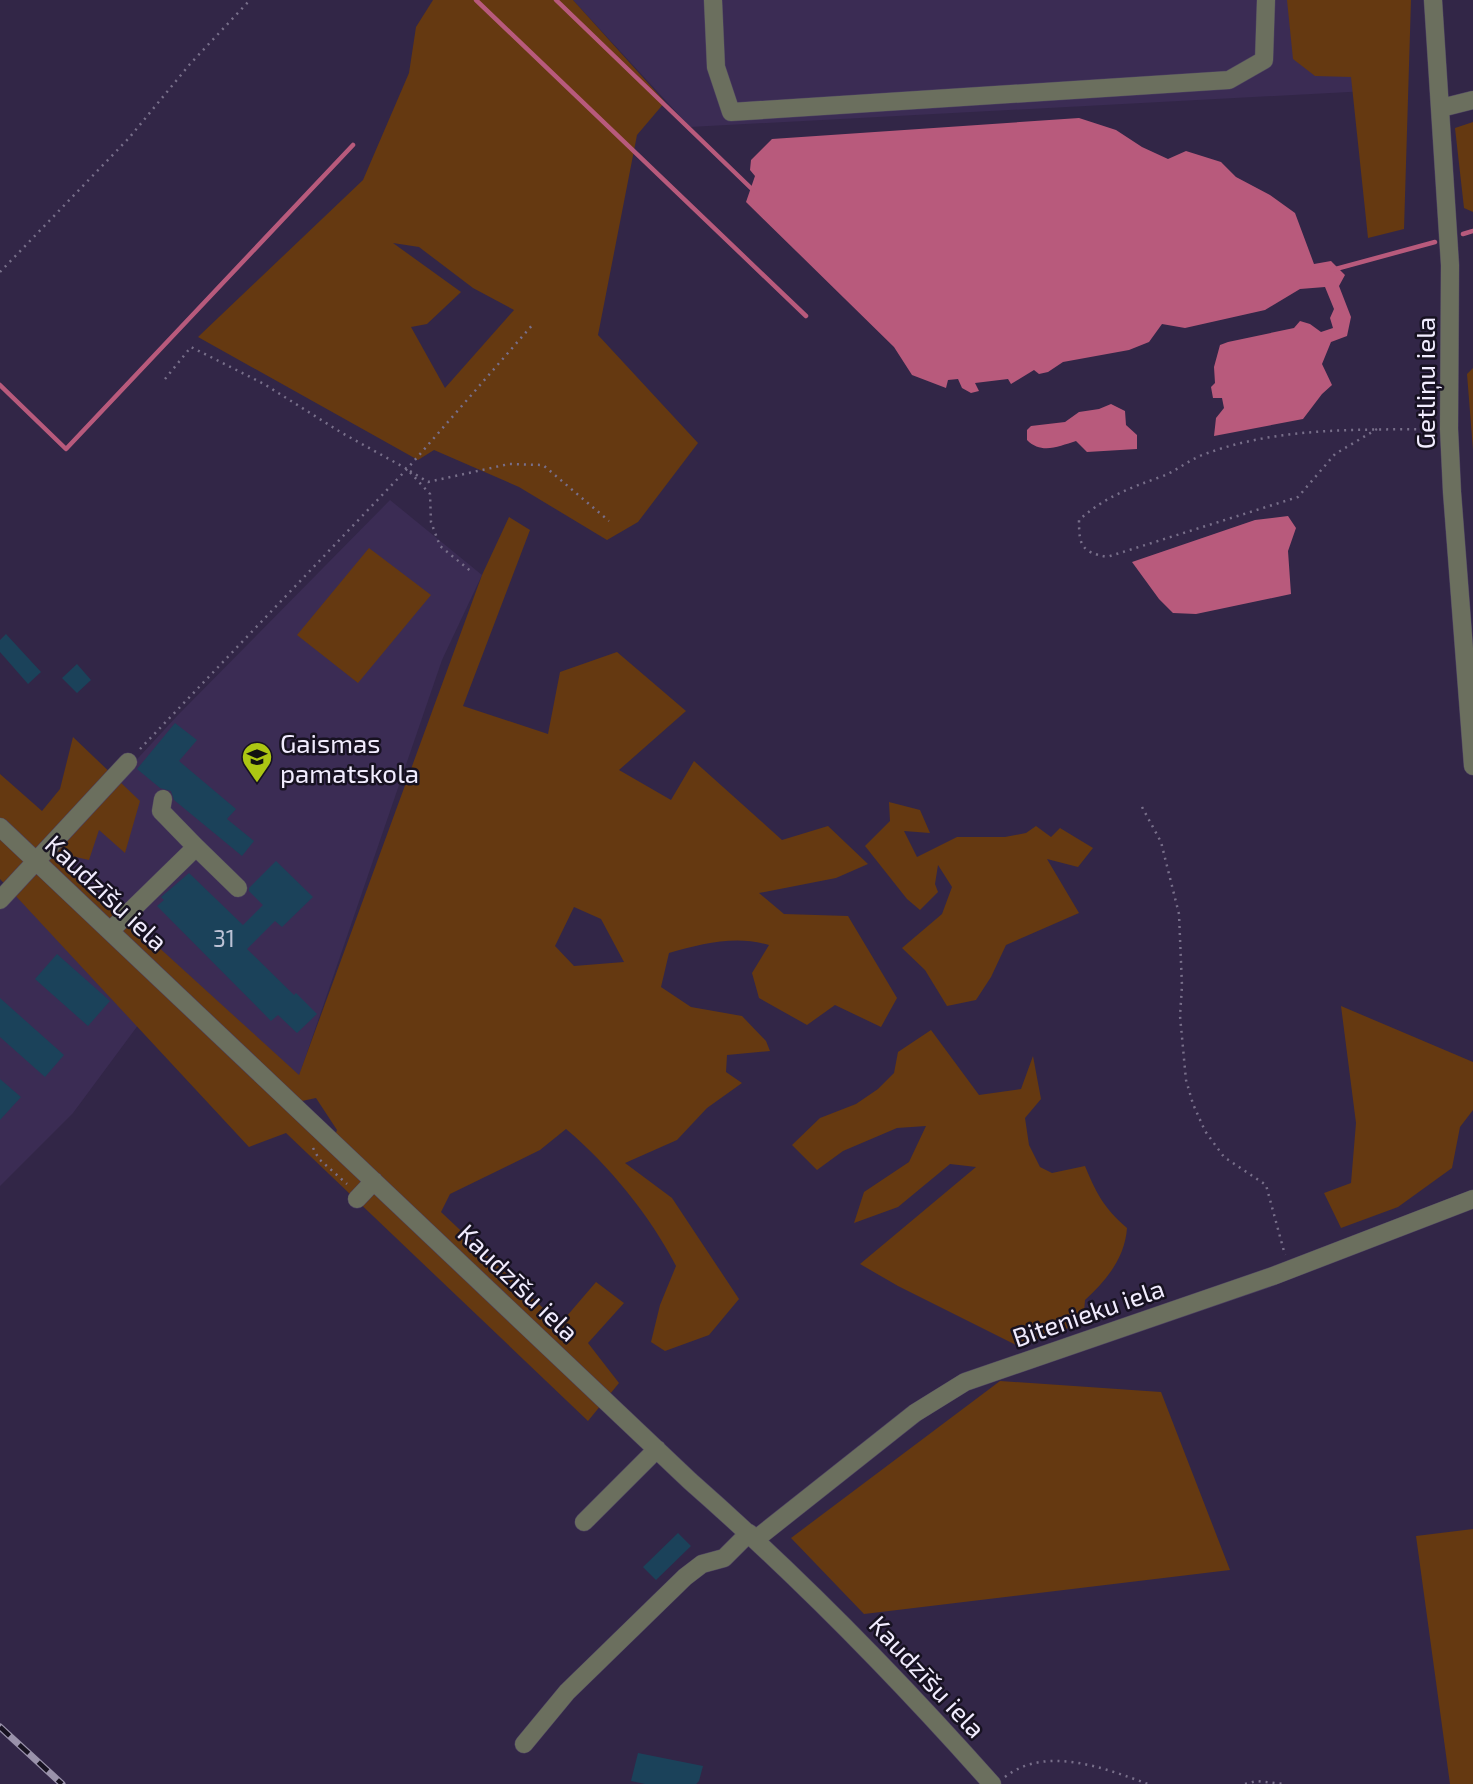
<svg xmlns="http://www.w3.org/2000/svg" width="1473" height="1784" font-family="'Exo 2',sans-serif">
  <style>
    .built { fill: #3b2c54 }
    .green { fill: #653911; fill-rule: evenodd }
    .water { fill: #b85a7c }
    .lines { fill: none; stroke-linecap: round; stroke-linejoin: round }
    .stream { stroke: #b85a7c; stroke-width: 4.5 }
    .building { fill: #1b425a }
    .minor-casing { stroke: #4d4261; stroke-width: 19 }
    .path { stroke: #786f8a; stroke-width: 2.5; stroke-dasharray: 2 5; stroke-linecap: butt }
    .minor { stroke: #6b6f5e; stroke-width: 18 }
    .rail-casing { stroke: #9a92ab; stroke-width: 7 }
    .rail { stroke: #171221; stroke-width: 4.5; stroke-dasharray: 13; stroke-linecap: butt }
    .labels { text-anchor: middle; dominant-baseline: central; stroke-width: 5; stroke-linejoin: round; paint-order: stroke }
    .number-label { font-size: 23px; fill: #bcc2d5 }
    .street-label { font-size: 26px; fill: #f1ecfe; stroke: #171221 }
    .poi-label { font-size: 26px; fill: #f1ecfe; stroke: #171221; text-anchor: start }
  </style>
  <rect width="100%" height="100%" fill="#322647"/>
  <path class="built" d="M573 0H1397L1405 89 690 127Z
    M390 500 482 575 442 660 299 1076 52 851 177 716Z
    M19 879 153 1005 73 1113 0 1186V900Z"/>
  <path class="green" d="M433 0H573L665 102 637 135 598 335 698 443 638 522 607 540 519 487 434 450 418 460 198 337 363 180 409 73 416 27ZM393 243 419 247 473 288 514 310 445 388 411 327 427 324 461 292Z
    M1287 0H1411L1404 229 1368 238 1351 77 1315 76 1293 59Z
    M1473 122V212L1464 208 1455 128Z
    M1473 368V450L1467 374Z
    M509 517 530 530 463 706 548 734 560 672 617 652 686 711 619 770 671 800 694 761 782 840 828 826 868 864 836 878 759 893 784 914 848 916 897 998 881 1027 835 1005 807 1025 759 998 752 973 769 945C735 935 702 944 669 953L661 987 691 1007 742 1016 766 1041 770 1051 727 1055 726 1072 742 1083 707 1108 677 1140 625 1163 672 1198 739 1299 709 1335 665 1351 651 1342 660 1305 676 1266C651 1217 608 1164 566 1129L540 1150 450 1194 441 1212 560 1324 596 1282 624 1303 588 1343 619 1383 588 1421 286 1133 249 1147 0 879V774L42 811 60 789 73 737 140 801 125 853 99 830 89 860 54 852 299 1075 482 575ZM574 907 601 919 624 962 574 966 555 946ZM316 1098 337 1130 330 1149 288 1104Z
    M369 548 431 595 358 683 297 635Z
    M889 802 920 810 930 833 904 831 917 857 957 837H1005L1026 833 1036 826 1051 837 1060 828 1093 848 1078 867 1047 859 1079 913 1006 945 991 977 976 1000 947 1006 925 970 902 948 942 914 952 887 938 865 935 884 938 892 920 910 907 899 865 846 890 821Z
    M1341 1006 1473 1062V1110L1460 1127 1452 1168 1398 1207 1341 1228 1324 1193 1351 1183 1356 1123Z
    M931 1030 979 1095 1021 1089 1033 1056 1041 1099 1025 1118 1029 1145 1040 1167 1052 1173 1085 1166C1096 1193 1104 1208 1127 1228 1125 1258 1106 1281 1085 1300L1083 1324 1051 1333 1020 1347 898 1286 860 1264 976 1167 950 1164 898 1207 854 1223 864 1192 909 1162 926 1126 897 1128 843 1151 817 1170 792 1145 820 1118 856 1104 878 1089 894 1073 898 1052Z
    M1000 1381 1161 1392 1230 1570 864 1614 791 1538Z
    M1473 1529V1784H1450L1416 1536Z"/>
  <path class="water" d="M1079 118 1116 130 1142 147 1168 159 1186 151 1221 162 1236 177 1270 195 1295 213 1314 264 1331 261 1345 275 1339 286 1351 317 1347 336 1331 342 1322 364 1332 385 1322 394 1303 419 1214 436 1216 418 1224 408 1222 398H1213L1211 387 1215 383 1214 367 1220 345 1228 342 1294 328 1300 321 1310 324 1321 332 1333 328 1330 318 1334 309 1325 287 1300 289 1265 310 1185 328 1162 324 1149 342 1129 350 1063 362 1048 372 1039 374 1034 370 1011 384 1008 379 975 383 979 391 971 393 962 388 958 379 948 380 946 388 912 375 894 347 746 202 755 176 750 170 751 160 772 139Z
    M1111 404 1125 411 1126 425 1137 435V449L1087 452 1076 441C1059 446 1042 455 1027 440V430L1031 426 1065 422 1079 412 1099 409Z
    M1288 516 1296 528 1288 551 1291 594 1196 614 1173 613 1159 599 1132 562 1255 520Z"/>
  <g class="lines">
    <path class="stream" d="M476 0 806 316
      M556 0 754 191
      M1463 234 1473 231
      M1332 270 1435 242
      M0 385 66 449 353 145"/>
  </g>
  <path class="building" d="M6 634 41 672 28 684 0 652V640Z
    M77 664 91 680 77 693 62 678Z
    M175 723 197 740 179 761 236 809 227 819 254 841 242 856 174 800 171 791 160 788 137 769Z
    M276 861 313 897 282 927 275 921 247 949 294 995 296 993 317 1014 297 1033 278 1015 271 1021 157 906 164 900 161 897 189 873 243 925 263 905 249 891V888Z
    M57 954 110 1001 88 1026 35 979Z
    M0 998 64 1055 45 1077 0 1037Z
    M0 1079 21 1097 0 1120Z
    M678 1533 691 1546 656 1580 643 1567Z
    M638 1753 703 1766 699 1781 696 1784H645L631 1781Z"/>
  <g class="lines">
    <g class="minor-casing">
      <path id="minor" d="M713 0 716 67 731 112 1229 80 1264 60 1266 0
        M1433 0 1450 265 1449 429 1452 492 1473 766
        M1441 108 1473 100
        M0 827 690 1481C798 1576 897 1677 992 1784
        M196 847 238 888
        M0 900 128 762
        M110 931 196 847 161 811 163 799
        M357 1199 374 1181
        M584 1522 657 1449
        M756 1539 915 1413 965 1382 1273 1276 1473 1199
        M524 1744 567 1692 685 1577 702 1564 724 1558 749 1533"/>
    </g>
    <path class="path" d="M0 272 129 138 190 64 250 0
      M165 379 191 347 264 384 342 433 407 469 430 494 431 522 440 546 473 573
      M1377 429 1335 454 1298 497 1107 557C1081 552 1079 545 1079 520 1106 496 1130 488 1163 476 1178 470 1190 459 1205 454 1278 427 1356 430 1432 429
      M410 471 428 482 509 464 543 465 609 521
      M140 749 407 469 534 323
      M1142 807 1161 842 1179 914 1182 986 1180 1016 1186 1080 1193 1104 1205 1131 1224 1157 1266 1185 1285 1255
      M313 1148 319 1159 347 1184
      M1005 1777C1046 1745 1104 1768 1148 1784
      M1245 1784 1257 1781 1284 1784"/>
    <use href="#minor" class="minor"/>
    <g class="rail-casing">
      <path id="rail" d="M0 1727 62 1784"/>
    </g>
    <use href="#rail" class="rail"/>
  </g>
  <defs>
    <g id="school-pin" transform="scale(1.575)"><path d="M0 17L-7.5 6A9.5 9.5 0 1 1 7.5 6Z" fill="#acc613" stroke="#171221"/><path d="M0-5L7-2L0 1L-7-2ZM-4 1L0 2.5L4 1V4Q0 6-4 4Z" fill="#111"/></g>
  </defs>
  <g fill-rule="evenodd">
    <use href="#school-pin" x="257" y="757"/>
  </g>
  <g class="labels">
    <g class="number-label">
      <text x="224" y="938">31</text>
    </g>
    <g class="street-label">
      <text transform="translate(1424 383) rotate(-90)">Getliņu iela</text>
      <text transform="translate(107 892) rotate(43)">Kaudzīšu iela</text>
      <text transform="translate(519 1282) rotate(44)">Kaudzīšu iela</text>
      <text transform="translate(1088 1312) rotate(-19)">Bitenieku iela</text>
      <text transform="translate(928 1676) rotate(47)">Kaudzīšu iela</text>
    </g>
    <g class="poi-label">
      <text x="280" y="742">Gaismas<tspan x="280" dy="30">pamatskola</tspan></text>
    </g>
  </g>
</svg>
